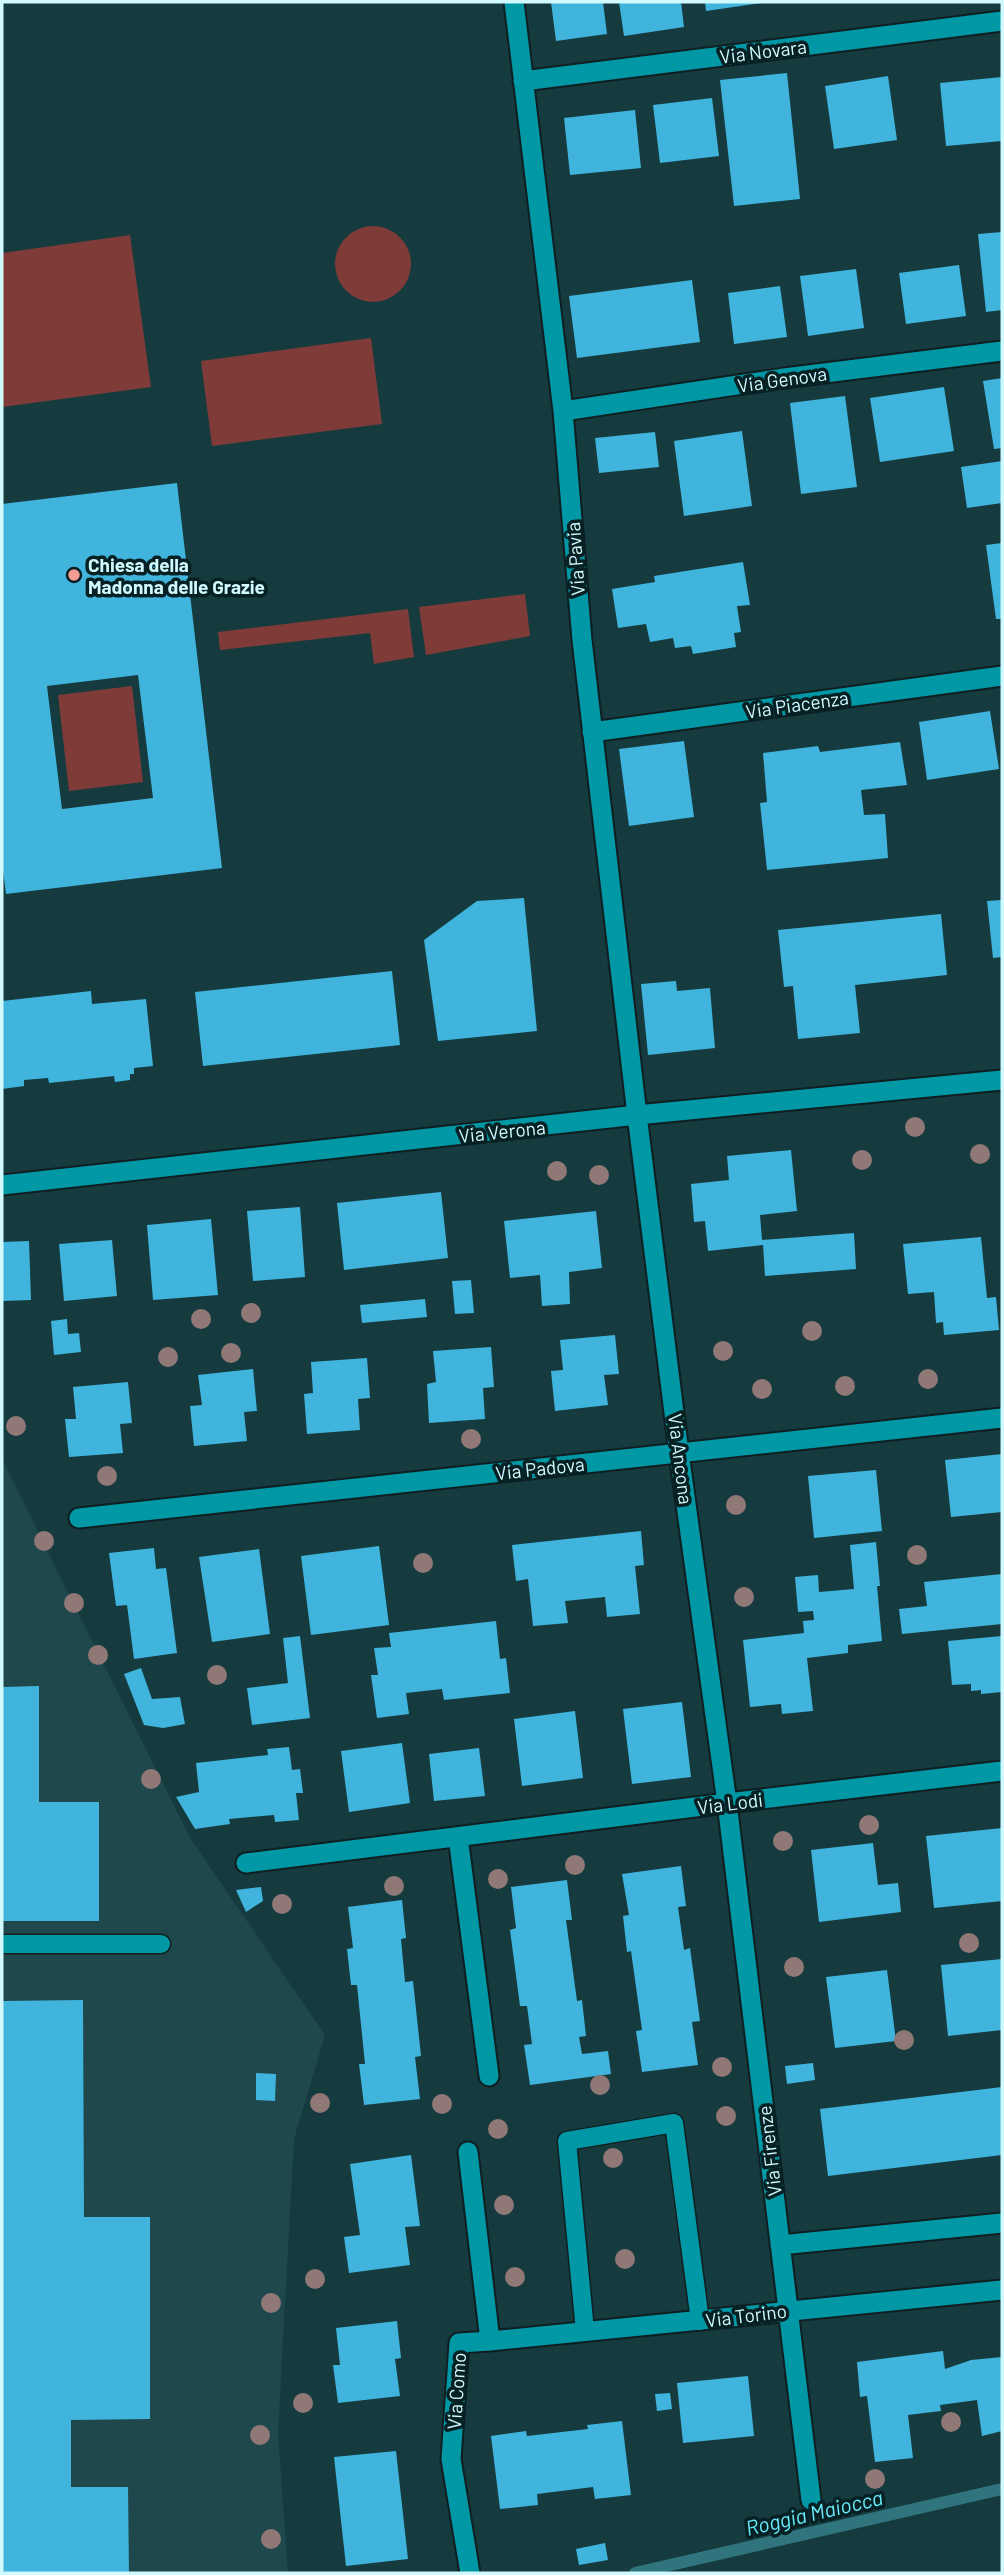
<svg xmlns="http://www.w3.org/2000/svg" width="1004" height="2575" font-family="Barlow,sans-serif">
  <style>
    .built { fill: #1e484c }
    .green { fill: #7f3b37 }
    .lines { fill: none; stroke-linecap: round; stroke-linejoin: round }
    .stream { stroke: #30757d; stroke-width: 12 }
    .building { fill: #40b4dc; fill-rule: evenodd }
    .service-casing { stroke: #0f1f21; stroke-width: 21 }
    .minor-casing { stroke: #0f1f21; stroke-width: 23 }
    .service { stroke: #0098a5; stroke-width: 18 }
    .minor { stroke: #0098a5; stroke-width: 19 }
    .tree { fill: #907876 }
    .poi-dot { fill: #f59c94; stroke: #062023; stroke-width: 2.5 }
    .labels { text-anchor: middle; dominant-baseline: central; stroke-width: 7; stroke-linejoin: round; paint-order: stroke }
    .street-label { font-size: 19px; fill: #d1faff; stroke: #062023 }
    .poi-label { font-size: 19px; font-weight: bold; fill: #d1faff; stroke: #062023; text-anchor: start }
    .water-label { font-size: 21px; font-style: italic; fill: #67ecfb; stroke: #062023 }
  </style>
  <rect width="100%" height="100%" fill="#153b3f"/>
  <path class="built" d="M2 1459 190 1838 325 2035 294 2139 278 2433 288 2573H2Z"/>
  <path class="green" d="M335 264a38 38 0 1 1 76 0a38 38 0 1 1-76 0Z
    M130 235 151 387 2 407V253Z
    M371 338 382 424 212 446 201 361Z
    M525 594 530 636 426 655 419 607Z
    M408 609 414 657 374 664 370 633 220 650 218 632Z
    M132 686 143 782 69 791 58 695Z"/>
  <g class="lines">
    <path class="stream" d="M635 2573 1002 2489"/>
  </g>
  <path class="building" d="M551 2H603L607 34 556 41Z
    M619 2H681L684 27 624 36Z
    M705 2H760L761 3 706 11Z
    M787 73 800 199 734 206 720 80Z
    M888 76 897 140 834 149 825 86Z
    M1002 77V141L946 146 940 83Z
    M712 98 719 156 660 163 653 105Z
    M635 110 641 168 570 175 564 118Z
    M1002 232V310L986 312 978 234Z
    M959 265 966 316 906 324 899 273Z
    M856 269 864 328 808 336 800 276Z
    M692 280 700 342 577 358 569 296Z
    M780 286 787 337 734 344 728 293Z
    M1002 378V448L994 449 983 381Z
    M944 387 954 451 880 462 870 398Z
    M845 396 857 487 801 494 790 403Z
    M742 431 752 506 684 516 674 441Z
    M655 432 659 467 599 473 595 438Z
    M1002 461V503L967 508 961 467Z
    M177 483 222 868 6 894 2 862V504ZM138 675 153 798 62 809 47 686Z
    M1002 543V619H996L986 545Z
    M743 562 750 605 737 606 741 632 734 633 736 647 693 654 691 646 675 648 673 638 650 642 646 624 618 628 612 589 655 582 654 576Z
    M990 711 999 769 927 780 919 722Z
    M684 741 694 817 629 826 619 749Z
    M900 742 907 785 861 790 864 815 885 814 888 858 767 870 760 803 767 802 763 753 818 746 820 752Z
    M524 898 537 1031 438 1041 424 940 477 901Z
    M1002 900V957L993 958 987 901Z
    M941 914 947 975 855 985 860 1033 798 1039 793 986 784 987 778 930Z
    M392 971 400 1045 203 1066 195 992Z
    M676 981 677 991 710 988 715 1048 648 1055 641 984Z
    M91 991 92 1004 146 999 153 1066 134 1068V1074H130V1080L115 1082 114 1076 49 1083 48 1078 24 1080V1086L2 1089V1001Z
    M791 1150 797 1211 760 1215 762 1240 854 1233 856 1269 765 1276 763 1245 708 1251 705 1221 694 1222 691 1184 729 1180 727 1156Z
    M441 1192 448 1258 344 1270 337 1203Z
    M300 1207 305 1277 253 1281 247 1211Z
    M596 1211 602 1268 569 1272 570 1304 542 1306 540 1275 510 1278 504 1221Z
    M211 1219 218 1295 153 1300 147 1225Z
    M981 1237 987 1298 996 1297 999 1330 944 1335 943 1322 936 1323 934 1292 908 1294 903 1244Z
    M112 1240 117 1296 64 1301 59 1244Z
    M29 1241 31 1300 2 1301V1242Z
    M471 1280 474 1313 455 1314 452 1281Z
    M425 1299 427 1317 362 1323 360 1305Z
    M67 1319 68 1334 79 1333 81 1352 54 1355 51 1321Z
    M615 1335 619 1374 604 1375 608 1405 555 1411 551 1371 563 1370 560 1340Z
    M491 1347 494 1387 483 1388 485 1419 429 1423 427 1384 436 1382 433 1351Z
    M367 1358 370 1398 358 1399 360 1430 307 1434 304 1394 313 1393 311 1362Z
    M253 1369 257 1411 244 1412 247 1441 194 1446 190 1406 202 1405 198 1375Z
    M128 1382 132 1423 120 1424 123 1453 69 1457 65 1419H76L73 1387Z
    M1002 1454V1512L951 1517 945 1460Z
    M876 1470 882 1531 814 1538 808 1476Z
    M641 1531 644 1565 635 1566 640 1614 607 1617 605 1597 565 1601 568 1623 533 1626 528 1579 516 1581 512 1545Z
    M876 1542 880 1586H877L882 1641 848 1645V1653L807 1658 813 1711 782 1714 781 1704 750 1707 743 1640 804 1633 803 1621 814 1620 813 1611 798 1612 795 1577 818 1575 819 1592 854 1589 850 1545Z
    M379 1546 389 1625 311 1635 301 1556Z
    M154 1548 156 1569 166 1568 177 1653 134 1659 127 1605 116 1606 109 1553Z
    M259 1549 270 1634 212 1642 199 1557Z
    M1002 1574V1624L902 1634 899 1609 927 1606 924 1582Z
    M496 1621 500 1659 506 1658 510 1693 444 1700 442 1689 406 1693 409 1714 377 1718 371 1675H378L374 1648 391 1647 389 1633Z
    M300 1636 310 1718 252 1725 247 1688 288 1683 283 1638Z
    M1002 1636V1692L981 1694V1690L971 1691V1684L952 1685 948 1641Z
    M141 1668 152 1699 180 1697 185 1724 163 1728 144 1725 124 1674Z
    M39 1686V1802H99V1921H2V1687Z
    M682 1702 691 1777 632 1784 623 1709Z
    M575 1711 583 1778 522 1786 514 1719Z
    M402 1743 410 1803 349 1812 341 1751Z
    M289 1747 292 1770 300 1769 303 1793H296L299 1820 275 1822 274 1815 229 1819 230 1824 195 1829 176 1797 199 1792 196 1763 268 1755 267 1749Z
    M479 1748 485 1796 434 1801 429 1754Z
    M1002 1828V1901L934 1908 926 1836Z
    M873 1843 878 1885 898 1883 901 1912 819 1922 811 1850Z
    M681 1866 686 1906 678 1907 684 1950 690 1948 700 2021 692 2022 698 2065 642 2072 636 2031 642 2030 631 1951 627 1952 623 1916 629 1915 622 1874Z
    M567 1880 572 1920H566L577 2001 582 2000 586 2036 579 2037 582 2054 608 2051 611 2074 530 2085 524 2045 532 2044 527 2006H520L510 1930 516 1928 511 1887Z
    M261 1887 263 1901 246 1912 236 1890Z
    M402 1900 406 1938 401 1939 405 1982 413 1981 421 2056 415 2057 420 2099 364 2105 359 2064H365L357 1985H351L347 1949 353 1948 348 1907Z
    M1002 1959V2030L948 2036 941 1965Z
    M887 1970 896 2041 835 2048 826 1977Z
    M83 2000 84 2217H150V2419L71 2420V2487H128L129 2573H2V2001Z
    M813 2063 815 2080 787 2084 785 2066Z
    M256 2073 276 2074 275 2101 256 2100Z
    M1002 2087V2155L828 2176 820 2109Z
    M411 2155 420 2226 405 2227 410 2265 349 2273 344 2237 360 2235 350 2164Z
    M397 2321 401 2358 395 2359 400 2396 338 2403 333 2365H340L336 2328Z
    M943 2351 945 2369 971 2360 1002 2357V2431L982 2436 977 2400 940 2405 941 2411 908 2415 913 2458 875 2462 867 2396 860 2397 857 2362Z
    M748 2376 754 2436 683 2443 677 2383Z
    M670 2393 672 2409 657 2411 655 2394Z
    M622 2421 631 2495 595 2499 593 2487 537 2494 538 2505 500 2509 491 2436 526 2431 527 2436 588 2429 587 2425Z
    M396 2451 408 2559 346 2566 334 2457Z
    M605 2543 608 2560 579 2565 576 2549Z"/>
  <g class="lines">
    <g class="service-casing">
      <path id="service" d="M2 1944H161
        M585 2331 567 2141 674 2123 700 2321"/>
    </g>
    <g class="minor-casing">
      <path id="minor" d="M514 2 563 411 582 640 637 1115 679 1453 727 1803 811 2500
        M523 81 1002 21
        M563 411 784 378 1002 351
        M592 732 1002 676
        M2 1185 637 1115 1002 1080
        M79 1518 1002 1418
        M458 1837 489 2076
        M246 1863 727 1803 1002 1771
        M468 2152 490 2341 459 2343 451 2459 470 2573
        M780 2245 1002 2223
        M490 2341 1002 2290"/>
    </g>
    <use href="#service" class="service"/>
    <use href="#minor" class="minor"/>
  </g>
  <g class="tree">
    <circle cx="915" cy="1127" r="10"/>
    <circle cx="980" cy="1154" r="10"/>
    <circle cx="862" cy="1160" r="10"/>
    <circle cx="557" cy="1171" r="10"/>
    <circle cx="599" cy="1175" r="10"/>
    <circle cx="251" cy="1313" r="10"/>
    <circle cx="201" cy="1319" r="10"/>
    <circle cx="812" cy="1331" r="10"/>
    <circle cx="723" cy="1351" r="10"/>
    <circle cx="231" cy="1353" r="10"/>
    <circle cx="168" cy="1357" r="10"/>
    <circle cx="928" cy="1379" r="10"/>
    <circle cx="845" cy="1386" r="10"/>
    <circle cx="762" cy="1389" r="10"/>
    <circle cx="16" cy="1426" r="10"/>
    <circle cx="471" cy="1439" r="10"/>
    <circle cx="107" cy="1476" r="10"/>
    <circle cx="736" cy="1505" r="10"/>
    <circle cx="44" cy="1541" r="10"/>
    <circle cx="917" cy="1555" r="10"/>
    <circle cx="423" cy="1563" r="10"/>
    <circle cx="744" cy="1597" r="10"/>
    <circle cx="74" cy="1603" r="10"/>
    <circle cx="98" cy="1655" r="10"/>
    <circle cx="217" cy="1675" r="10"/>
    <circle cx="151" cy="1779" r="10"/>
    <circle cx="869" cy="1825" r="10"/>
    <circle cx="783" cy="1841" r="10"/>
    <circle cx="575" cy="1865" r="10"/>
    <circle cx="498" cy="1879" r="10"/>
    <circle cx="394" cy="1886" r="10"/>
    <circle cx="282" cy="1904" r="10"/>
    <circle cx="969" cy="1943" r="10"/>
    <circle cx="794" cy="1967" r="10"/>
    <circle cx="904" cy="2040" r="10"/>
    <circle cx="722" cy="2067" r="10"/>
    <circle cx="600" cy="2085" r="10"/>
    <circle cx="320" cy="2103" r="10"/>
    <circle cx="442" cy="2104" r="10"/>
    <circle cx="726" cy="2116" r="10"/>
    <circle cx="498" cy="2129" r="10"/>
    <circle cx="613" cy="2158" r="10"/>
    <circle cx="504" cy="2205" r="10"/>
    <circle cx="625" cy="2259" r="10"/>
    <circle cx="515" cy="2277" r="10"/>
    <circle cx="315" cy="2279" r="10"/>
    <circle cx="271" cy="2303" r="10"/>
    <circle cx="303" cy="2403" r="10"/>
    <circle cx="951" cy="2422" r="10"/>
    <circle cx="260" cy="2435" r="10"/>
    <circle cx="875" cy="2479" r="10"/>
    <circle cx="271" cy="2539" r="10"/>
  </g>
  <circle class="poi-dot" cx="74" cy="575" r="7"/>
  <g class="labels">
    <g class="street-label">
      <text transform="translate(763 51) rotate(-7)">Via Novara</text>
      <text transform="translate(782 379) rotate(-8)">Via Genova</text>
      <text transform="translate(575 559) rotate(-94)">Via Pavia</text>
      <text transform="translate(797 704) rotate(-8)">Via Piacenza</text>
      <text transform="translate(502 1131) rotate(-6)">Via Verona</text>
      <text transform="translate(681 1459) rotate(83)">Via Ancona</text>
      <text transform="translate(540 1468) rotate(-6)">Via Padova</text>
      <text transform="translate(730 1803) rotate(-7)">Via Lodi</text>
      <text transform="translate(769 2151) rotate(-97)">Via Firenze</text>
      <text transform="translate(746 2315) rotate(-7)">Via Torino</text>
      <text transform="translate(456 2391) rotate(-86)">Via Como</text>
    </g>
    <g class="poi-label">
      <text x="88" y="564">Chiesa della<tspan x="88" dy="22">Madonna delle Grazie</tspan></text>
    </g>
    <g class="water-label">
      <text transform="translate(814 2512) rotate(-13)">Roggia Maiocca</text>
    </g>
  </g>
  <rect width="1004" height="2575" fill="none" stroke="#d1faff" stroke-width="7"/>
</svg>
